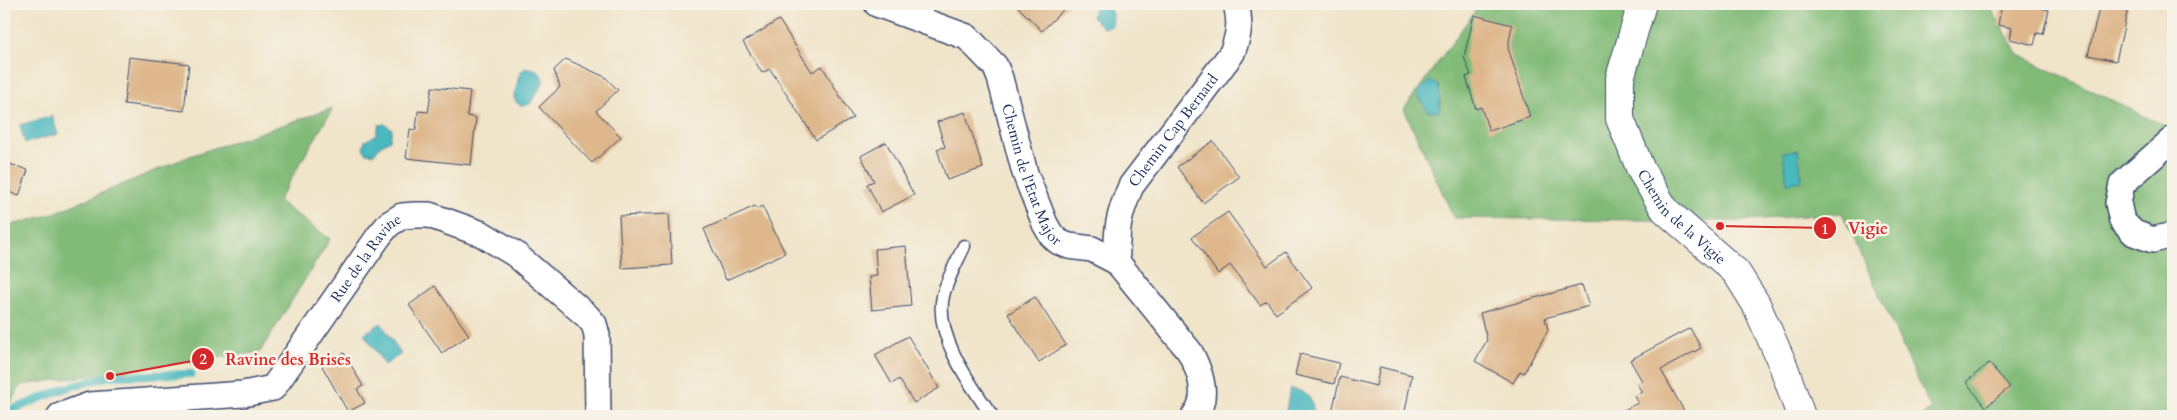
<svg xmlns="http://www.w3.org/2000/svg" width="2177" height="420" font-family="Cardo,serif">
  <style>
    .forest { fill: #82bb78; stroke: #4e756b }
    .water { fill: #48b8bf; stroke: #32748e }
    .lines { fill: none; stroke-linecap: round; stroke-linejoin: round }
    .stream { stroke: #48b8bf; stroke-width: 8 }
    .building { fill: #deb78c }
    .service-casing { stroke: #3b4a6e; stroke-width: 15 }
    .minor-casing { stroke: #3b4a6e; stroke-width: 28 }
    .tertiary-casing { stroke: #3b4a6e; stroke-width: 30 }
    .service { stroke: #fff; stroke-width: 12 }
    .minor { stroke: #fff; stroke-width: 25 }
    .tertiary { stroke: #fff; stroke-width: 28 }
    .labels { text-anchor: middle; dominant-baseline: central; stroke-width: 5; stroke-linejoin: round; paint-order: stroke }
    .street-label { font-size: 15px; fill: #1b2f5e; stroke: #f7f3e8 }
    .leader { fill: none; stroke: #d62828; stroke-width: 2 }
    .callout-dot { fill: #d62828; stroke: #f7f3e8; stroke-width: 2 }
    .mark-label { font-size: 15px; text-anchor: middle; font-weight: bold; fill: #fff }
    .callout-label { font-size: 16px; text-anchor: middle; font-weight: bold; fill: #d62828; stroke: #f7f3e8; stroke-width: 5; stroke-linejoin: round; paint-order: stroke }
  </style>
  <rect width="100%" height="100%" fill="#f7f3e8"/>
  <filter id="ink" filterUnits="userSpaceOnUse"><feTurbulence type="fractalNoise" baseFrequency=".02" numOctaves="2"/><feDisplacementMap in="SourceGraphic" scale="10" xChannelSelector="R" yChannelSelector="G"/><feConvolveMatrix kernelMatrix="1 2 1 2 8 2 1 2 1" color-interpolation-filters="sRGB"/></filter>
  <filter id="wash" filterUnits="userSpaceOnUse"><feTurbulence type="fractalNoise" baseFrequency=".0096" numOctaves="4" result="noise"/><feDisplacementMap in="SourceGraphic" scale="20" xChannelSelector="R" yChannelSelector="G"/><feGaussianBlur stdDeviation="1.12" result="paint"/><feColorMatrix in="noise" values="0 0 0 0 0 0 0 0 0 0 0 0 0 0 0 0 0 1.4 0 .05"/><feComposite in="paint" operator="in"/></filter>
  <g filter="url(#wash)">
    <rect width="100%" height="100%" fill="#f0e4c9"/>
    <path class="forest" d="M1480 4H1988L2019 55 2173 130V416H1922L1931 409 1842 213 1737 221 1454 218 1404 109Z
      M333 108 278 201 330 239 260 352 21 385 4 416V227L52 214 190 156Z"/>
    <path class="water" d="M1096 4H1108L1113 17 1112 26 1103 28 1092 17Z
      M526 68C537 68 543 73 543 83L530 104 521 106C511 99 514 95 517 85 519 77 518 72 526 68Z
      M1430 81 1439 86 1440 109 1439 111 1428 112 1418 95V92Z
      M52 116 58 134 25 143 20 125Z
      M385 124 392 129 390 140 380 146 374 154 366 153 363 148 365 141 376 135 379 125Z
      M1798 150 1802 181 1787 183 1783 152Z
      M381 323 401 354 385 365 364 334Z
      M1290 389C1305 390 1314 398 1313 413L1308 416H1285Z"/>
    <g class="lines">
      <path class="stream" d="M4 413 66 388 110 376 191 374"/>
    </g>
    <g id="blocks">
      <path class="building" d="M1015 4H1069L1042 31Z
        M2002 4H2023L2049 10 2043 34 2037 33 2034 45 2010 39 2012 28 1998 25Z
        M2100 4H2129L2116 61 2088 55Z
        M1474 15 1512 25 1508 48 1530 117 1489 131 1481 107 1476 109 1466 77 1471 75 1464 57Z
        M779 20 812 72 822 66 853 118 816 140 770 69 762 73 743 42Z
        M129 57 189 64 184 111 124 104Z
        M566 59 605 77 618 90 596 111 621 137 592 163 539 107 560 87 554 70Z
        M432 87 470 91 467 116 476 118 471 165 406 158 410 129 416 130 418 111 428 112Z
        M965 112 983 168 947 180 937 149 945 147 937 122Z
        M1213 141 1239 177 1203 203 1177 167Z
        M886 142 914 195 881 212 867 184 874 181 861 156Z
        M4 162 28 170 19 196 4 190Z
        M755 206 757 209 762 206 785 253 726 280 704 229Z
        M1228 212 1267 266 1286 252 1312 288 1276 314 1267 301 1260 305 1230 265 1218 274 1192 237Z
        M669 214 672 265 622 268 619 216Z
        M906 246 911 306 872 310 869 277 877 276 875 249Z
        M1582 285 1589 306 1545 318 1548 330 1524 373 1520 371 1513 383 1475 361 1487 340 1480 313Z
        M435 286 469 335 442 353 409 305Z
        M1035 297 1066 345 1039 362 1008 314Z
        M1690 328 1701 348 1661 370 1687 416H1612L1638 403 1634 396 1642 392 1637 384 1642 381 1630 360Z
        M908 336 939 388 914 403 899 379 892 384 875 355Z
        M344 353 363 386 357 389 365 403 348 412 322 366Z
        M1300 354 1339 363 1334 384 1295 375Z
        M1989 363 2010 387 1986 407 1966 382Z
        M1380 367 1412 375 1404 416H1349L1332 412 1340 377 1376 386Z"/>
    </g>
  </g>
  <g filter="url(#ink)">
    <use href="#blocks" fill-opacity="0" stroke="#3b4a6e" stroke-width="1"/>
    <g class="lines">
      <g class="service-casing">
        <path id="service" d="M964 246C957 262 947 279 943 296 934 336 971 385 992 416"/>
      </g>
      <g class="minor-casing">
        <g id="minor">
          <path id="s1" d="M877 4 967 37 995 66 1000 78 1025 173 1045 224 1052 236 1059 242 1069 246 1092 249 1117 262 1190 352C1200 371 1210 398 1194 416"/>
          <path d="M2173 139 2122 184 2118 203 2122 221 2134 233 2153 240 2173 235"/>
          <path id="s2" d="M1117 262C1116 230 1118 216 1131 186L1232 53C1239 35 1241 22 1236 4"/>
          <path id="s3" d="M60 416 90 405 243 394 273 388 379 236 389 224 402 216 415 215H429L482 234 515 254 587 316 594 324 597 335 598 416"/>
        </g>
      </g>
      <g class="tertiary-casing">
        <g id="tertiary">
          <path id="s4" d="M1642 4 1620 78V119L1641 170 1665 210 1736 272 1756 304 1783 365 1801 416"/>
        </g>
      </g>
      <use href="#service" class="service"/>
      <use href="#minor" class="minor"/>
      <use href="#tertiary" class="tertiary"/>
    </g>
  </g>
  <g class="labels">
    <g class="street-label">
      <text stroke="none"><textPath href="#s2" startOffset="148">Chemin Cap Bernard</textPath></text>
      <text stroke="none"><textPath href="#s1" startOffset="251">Chemin de l'Etat Major</textPath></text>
      <text stroke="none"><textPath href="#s4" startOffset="236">Chemin de la Vigie</textPath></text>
      <text stroke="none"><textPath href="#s3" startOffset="376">Rue de la Ravine</textPath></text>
    </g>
  </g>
  <path class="leader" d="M1720 226L1825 228M110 376L203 359"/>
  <g class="callout-dot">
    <circle cx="1720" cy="226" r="5"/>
    <circle cx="110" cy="376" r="5"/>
    <circle cx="1825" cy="228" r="12"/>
    <circle cx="203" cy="359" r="12"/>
  </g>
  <g class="mark-label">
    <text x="1825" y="234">1</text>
    <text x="203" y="364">2</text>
  </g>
  <g class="callout-label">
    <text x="1868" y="234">Vigie</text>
    <text x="288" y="365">Ravine des Brises</text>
  </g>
  <rect width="2177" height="420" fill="none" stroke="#f7f3e8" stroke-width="20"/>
</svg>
